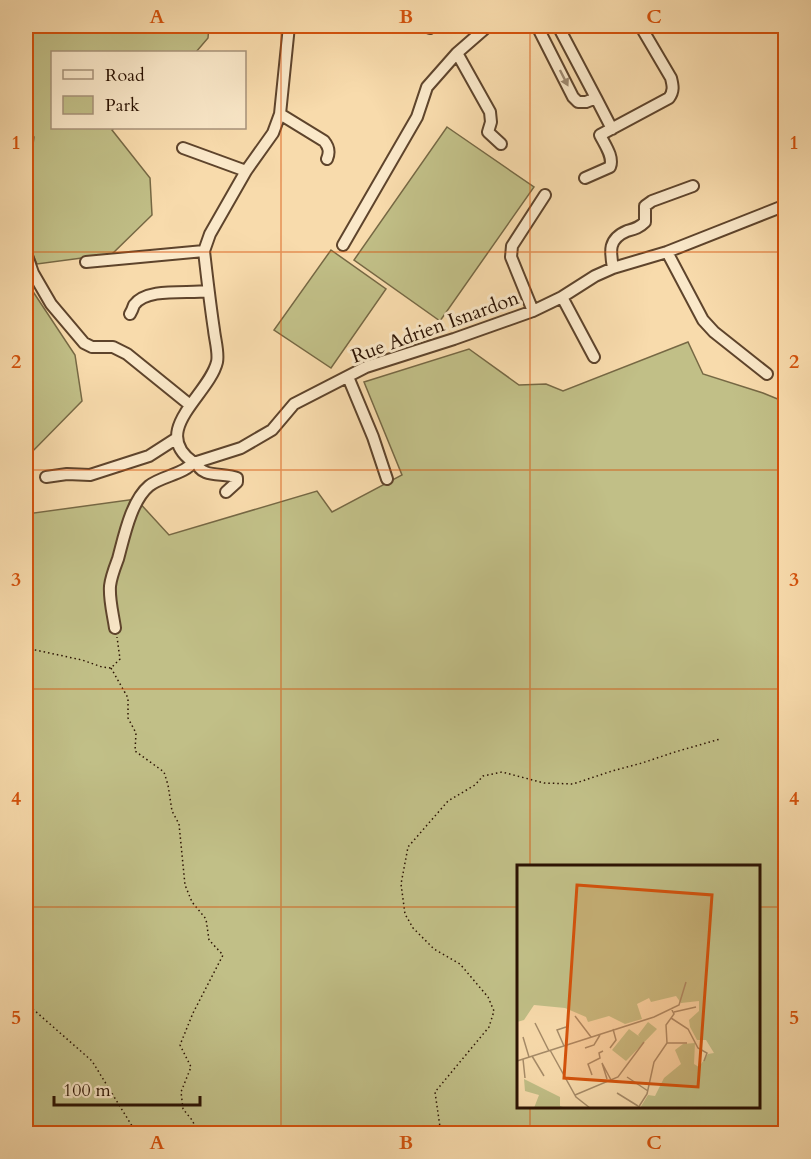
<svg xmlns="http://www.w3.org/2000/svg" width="811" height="1159" font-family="Cardo,serif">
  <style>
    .green { fill: #c1bf87; stroke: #766844; stroke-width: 1.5; fill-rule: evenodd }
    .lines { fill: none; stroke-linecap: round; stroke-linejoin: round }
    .minor-casing { stroke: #5e442c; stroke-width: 14 }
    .path { stroke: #2b1202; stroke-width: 1.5; stroke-dasharray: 1.5 3; stroke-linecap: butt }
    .minor { stroke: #fae8c9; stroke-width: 10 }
    .oneway { fill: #9d886f }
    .grid { fill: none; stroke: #d5520b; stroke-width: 1.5; stroke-opacity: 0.55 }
    .labels { text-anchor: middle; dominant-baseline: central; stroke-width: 6; stroke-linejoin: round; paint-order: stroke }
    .street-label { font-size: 20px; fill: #2b1202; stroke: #fae8c9 }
    .inset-road { fill: none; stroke: #a68b68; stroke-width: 1.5 }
    .view { fill: #d5520b; fill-opacity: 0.15; stroke: #d5520b; stroke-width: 3 }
    .inset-edge { fill: none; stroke: #2b1202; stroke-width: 3 }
    .neatline { fill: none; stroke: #d5520b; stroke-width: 2 }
    .grid-label { font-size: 20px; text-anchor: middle; font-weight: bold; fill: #d5520b }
  </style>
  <rect width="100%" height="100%" fill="#f8dbac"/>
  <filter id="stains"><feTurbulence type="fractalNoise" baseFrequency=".00333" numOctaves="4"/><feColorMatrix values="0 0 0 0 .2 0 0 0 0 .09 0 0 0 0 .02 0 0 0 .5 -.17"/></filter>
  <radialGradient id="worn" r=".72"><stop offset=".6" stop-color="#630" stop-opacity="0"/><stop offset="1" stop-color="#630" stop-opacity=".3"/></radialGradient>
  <path class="green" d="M26 26H209L208 38 196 52H52V128H114L112 130 150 178 152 215 112 254 37 264 26 239V198L34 137 26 133Z
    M447 127 534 187 440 321 354 260Z
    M331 250 386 289 331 368 274 330Z
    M26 281 75 355 82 401 27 457V514L136 499 169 535 317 491 332 512 402 475 364 382 469 349 519 385 546 384 563 391 688 342 703 374 763 393 785 402V1133H26ZM518 866H758V1106H518Z"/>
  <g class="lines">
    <g class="minor-casing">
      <path id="minor" d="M426 26 430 28
        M537 26 573 97 578 102H586L596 98 558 26
        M457 53 490 112 491 122 488 132 501 144
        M596 98 612 129
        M280 114 324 141C329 147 330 152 327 159
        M183 148 246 171
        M585 178 610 167C614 157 605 145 600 135L669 98C674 91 673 86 671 78L641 27
        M343 245 417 117 427 87 457 53 488 26
        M667 252 703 320 714 332 767 374
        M26 253 33 273 51 304 84 343 92 347H113L127 354 190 405
        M86 262 204 251
        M613 268C610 251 608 239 627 231 634 229 639 228 645 222V206L652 201 693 186
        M562 297 594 357
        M533 311 511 257 512 246 545 195
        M130 314C132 311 133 308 134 305 147 287 188 294 208 291
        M348 377 373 437 387 479
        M193 462C149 431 209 395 217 362 219 353 215 340 214 330 210 304 207 277 204 251L210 234 246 171 273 133 280 114 289 26
        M197 462C200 479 225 472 237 478V482L226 492
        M46 477 67 474 90 475 149 456 177 438
        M115 628C113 614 109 600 110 586 111 577 115 567 118 559 124 537 131 501 149 486 161 476 186 474 193 462H197L241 448 272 430 294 404 366 367 454 339 533 311 562 297 595 276 613 268 667 252 786 205"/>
    </g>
    <path class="path" d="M26 648 82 660 102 667 111 668 120 659 117 637
      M111 668 128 698V718L136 733 135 751 164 772 168 785 172 811 179 824 185 885 192 902 206 919 209 940 223 955 193 1013 180 1045 191 1067 181 1092 183 1109 192 1120 199 1134
      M26 1003 92 1061 137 1134
      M73 1134C87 1128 98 1130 112 1134
      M441 1134 435 1092 489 1027 494 1011 488 997 460 964 434 949 413 928 405 914 401 884 408 847 448 801 475 785 483 776 502 772 544 783 573 784 612 771 642 763 675 752 720 739"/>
    <use href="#minor" class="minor"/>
  </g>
  <defs><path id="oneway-solid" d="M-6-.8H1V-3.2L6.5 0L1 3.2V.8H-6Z" transform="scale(1.5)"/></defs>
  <use class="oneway" href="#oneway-solid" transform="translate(564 78) rotate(63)"/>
  <path class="grid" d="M281 26V1134M530 26V866M26 252H786M26 470H786M26 689H786M26 907H518M758 907H786M530 1106V1134"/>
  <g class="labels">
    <g class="street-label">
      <text transform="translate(435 327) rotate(-20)">Rue Adrien Isnardon</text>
    </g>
  </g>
  <g transform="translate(517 865)">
    <rect width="243" height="243" fill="#f8dbac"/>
    <path d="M0 0H243V243H123L131 230 138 231 147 213 164 199 158 185 166 179 178 178 177 199 182 202 191 189 197 188 189 175H180L173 162 172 155 182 146V136L164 138 159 131 134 137 132 133 120 139 125 154 108 159 92 151 71 157 69 152 48 143 17 140 7 155 0 157ZM131 157 140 164 109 196 95 185 112 164 123 172 121 170ZM7 214 43 232V241L49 243H17L22 230 8 226Z" fill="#c1bf87"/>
    <path class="inset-road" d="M157 147 179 142M58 151 74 172M154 153 171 164 181 183 190 188 187 196M18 158 32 186M6 172 12 192M150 178H170M47 181 40 165 49 162M68 183 77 180 83 170M93 183 99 175 96 164M33 185 59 232 73 243M15 191 27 211M6 194 8 213M0 196 137 152 162 140 169 117M75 210 71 199 83 193 82 188 86 186M110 212 131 226M90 214 85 198 94 215M100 228 121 241M58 230 101 212 127 177M121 243 130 229 137 197 150 178 149 160 157 149 154 143"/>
    <path class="view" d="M60 20 195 30 181 222 47 213Z"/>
    <rect width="243" height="243" class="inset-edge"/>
  </g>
  <rect width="811" height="1159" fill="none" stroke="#f8dbac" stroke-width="66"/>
  <rect x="51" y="51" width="195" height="78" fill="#fae8c9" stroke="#a79279" stroke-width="1.5"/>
  <rect x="63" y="70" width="30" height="9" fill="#fae8c9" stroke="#a79279" stroke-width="1.5"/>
  <text x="105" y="81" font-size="18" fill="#2b1202">Road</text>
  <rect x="63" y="96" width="30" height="18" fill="#c1bf87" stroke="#a79279" stroke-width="1.5"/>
  <text x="105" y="111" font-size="18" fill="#2b1202">Park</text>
  <path d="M54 1096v9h146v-9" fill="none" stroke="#2b1202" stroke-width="3"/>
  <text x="63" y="1096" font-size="18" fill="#2b1202" stroke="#fae8c9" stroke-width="4.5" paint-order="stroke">100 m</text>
  <rect x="33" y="33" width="745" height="1093" class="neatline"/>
  <g class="grid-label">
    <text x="157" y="23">A</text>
    <text x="406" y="23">B</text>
    <text x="654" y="23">C</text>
    <text x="16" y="149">1</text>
    <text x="794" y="149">1</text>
    <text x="16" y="368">2</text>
    <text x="794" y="368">2</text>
    <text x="16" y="586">3</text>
    <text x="794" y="586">3</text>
    <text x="16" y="805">4</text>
    <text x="794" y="805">4</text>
    <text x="16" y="1024">5</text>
    <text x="794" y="1024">5</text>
    <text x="157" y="1149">A</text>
    <text x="406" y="1149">B</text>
    <text x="654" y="1149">C</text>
  </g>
  <rect width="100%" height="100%" filter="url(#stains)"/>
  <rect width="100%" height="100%" fill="url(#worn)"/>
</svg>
